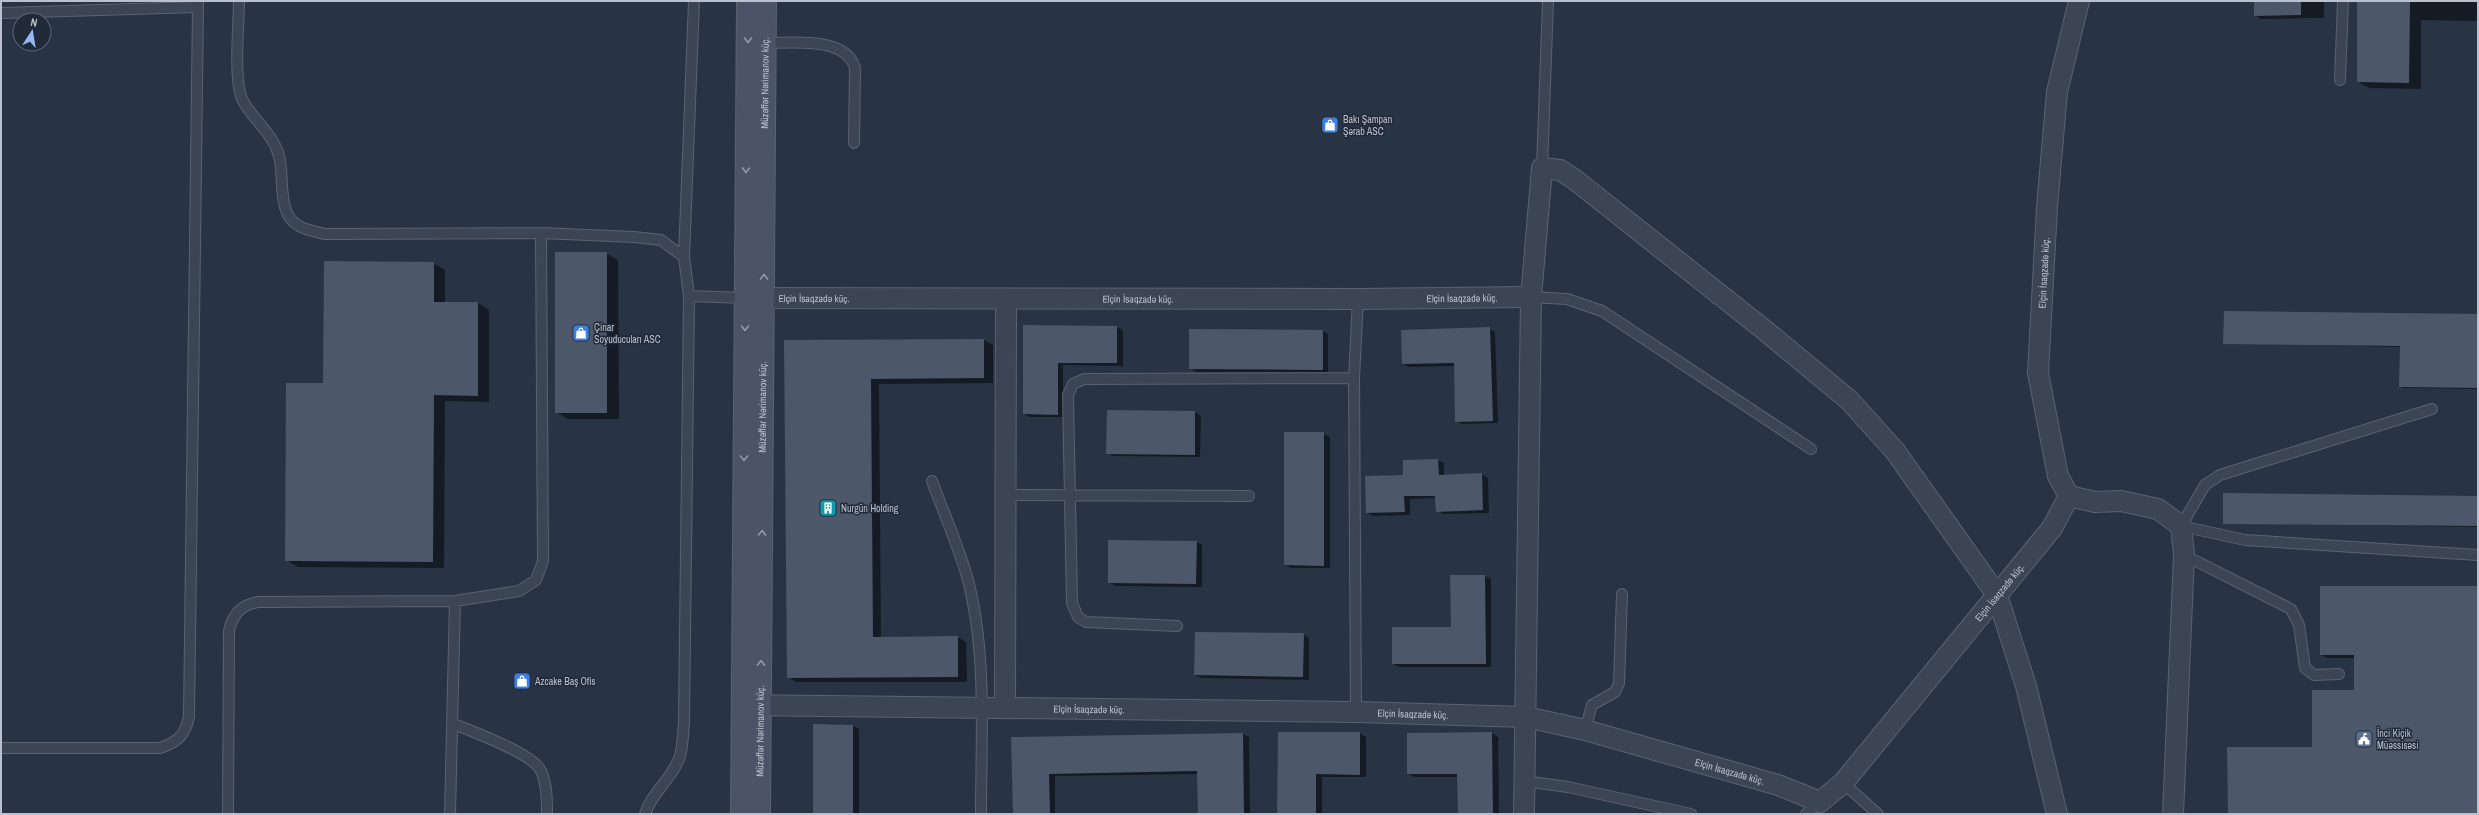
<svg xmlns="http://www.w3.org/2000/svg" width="2479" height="815" font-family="'Archivo Narrow',sans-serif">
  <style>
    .shadow { fill: #0007 }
    .building { fill: #4c576a }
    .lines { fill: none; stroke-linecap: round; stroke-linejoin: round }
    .service-casing { stroke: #5b6371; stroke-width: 12 }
    .minor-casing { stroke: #5b6371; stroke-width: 22 }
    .secondary-casing { stroke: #5b6371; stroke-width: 24 }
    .service { stroke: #3c4553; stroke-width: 10 }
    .minor { stroke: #3c4553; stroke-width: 20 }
    .secondary { stroke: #4a5466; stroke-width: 22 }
    .oneway { stroke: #939aa9 }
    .labels { text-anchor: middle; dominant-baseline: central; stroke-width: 3; stroke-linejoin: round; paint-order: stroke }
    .street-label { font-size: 10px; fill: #bac0cd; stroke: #212a39 }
    .poi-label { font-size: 10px; fill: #bac0cd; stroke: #212a39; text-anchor: start }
  </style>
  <rect width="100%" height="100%" fill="#283344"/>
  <path class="shadow" d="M2255 1H2324V18L2261 19 2255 15Z
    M2358 1H2478V21L2421 20V89L2369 88 2358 82Z
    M606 253 618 260 619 419H568L556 412Z
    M433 263 445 270V303H478L489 310V402L445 401 444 568 298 567 286 560 324 384Z
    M2478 315V389L2403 388 2400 386 2401 347 2224 343Z
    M1024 326 1117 327 1123 331V366L1063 365V417H1030L1024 414Z
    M1489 328 1495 332 1498 423 1462 424 1456 421 1455 366 1409 367 1403 364Z
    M1323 331 1328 334V372H1196L1190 368Z
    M984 340 993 345V383L879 384 881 638 957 637 966 642 967 682H796L788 677 785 341Z
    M1195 412 1201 416 1200 457 1113 456 1107 453Z
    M1285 433 1324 434 1330 437V568H1291L1285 565Z
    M1438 460 1444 463V476L1482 474 1488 478 1489 513 1443 514 1437 511V498L1410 499V515L1373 516 1367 513 1404 476Z
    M2478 497V527L2224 523Z
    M1197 542 1202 545V587L1115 586 1109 582Z
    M1485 576 1491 579V667H1399L1393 664 1452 628Z
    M2478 587V814H2229L2313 748 2355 691V658H2327L2321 655Z
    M1303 634 1309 638V680L1201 678 1195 675Z
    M814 725 853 726 859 729V814H814Z
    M1279 733H1360L1366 737V777H1322V814H1278Z
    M1492 733 1498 737 1499 814H1459L1458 777H1414L1408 773V734Z
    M1243 734 1249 737 1250 814H1199L1198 774 1055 776V814H1014L1012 738Z"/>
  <path class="building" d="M2254 1H2301V15L2254 16Z
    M2357 1H2410L2409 83 2357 82Z
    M555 252H607V413H555Z
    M324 261 434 262V302H478V396L434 395 433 562 285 561 286 383H323Z
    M2224 311 2478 314V388L2399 387 2400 346 2223 344Z
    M1023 325 1117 326V363H1058V415L1023 414Z
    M1490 327 1493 421 1455 422 1454 363 1402 364 1401 330Z
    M1189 329 1323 330V370L1189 369Z
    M984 339V378L871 379 873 637 958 636V677L787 678 784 340Z
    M1107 410 1195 411V455L1106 454Z
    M1284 432H1324V566L1284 565Z
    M1438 459 1439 475 1482 473 1483 510 1436 512 1435 496H1404L1405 512 1366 513 1365 476 1403 475V460Z
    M2223 493 2478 496V526L2223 524Z
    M1108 540 1197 541 1196 584 1108 583Z
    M1450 575H1485L1486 664H1392V627H1451Z
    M2320 586H2478V814H2228L2227 747H2312V690H2354V655H2320Z
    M1195 632 1304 633 1303 677 1194 675Z
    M813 724 853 725V814H813Z
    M1278 732H1360V775L1316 774V814H1277Z
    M1492 732 1493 814H1458L1457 774H1407V733Z
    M1243 733 1244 814H1198L1197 771 1049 774 1050 814H1013L1011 737Z"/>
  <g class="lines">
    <g class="service-casing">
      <path id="service" d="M239 1C239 24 233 82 243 101 254 121 273 133 279 156 285 177 276 214 299 226 306 230 317 232 325 234L541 233 634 237 661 240 684 257
        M694 1 684 257 689 296 745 298
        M1 13 198 7V1
        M765 43C791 43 846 36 855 68L854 143
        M2340 80 2343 1
        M1542 168 1548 1
        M1531 297 1567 299 1602 311 1811 449
        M2432 409 2220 475 2205 485 2181 526 2245 540 2478 555
        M932 481C944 514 960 549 969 584 987 658 981 738 981 814
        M1006 495 1249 496
        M2184 555 2291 609 2299 625 2305 668 2314 675 2339 674
        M1177 626 1086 622 1078 617 1072 603 1068 395 1073 384 1084 379 1354 378
        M1356 712 1354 378 1358 299
        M452 723C472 732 533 753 541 771 547 784 547 800 547 814
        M1585 730 1592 705 1615 692 1619 683 1622 594
        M1 748H160C178 742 185 735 189 717L198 7
        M1524 781 1568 787 1691 814
        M1843 783 1878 814
        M228 814 229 631C233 614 241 605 258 602L455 601 519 591 536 580 543 561 541 233
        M450 814 455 601
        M645 814C652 792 673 778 680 756 683 746 683 733 684 722L689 296
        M1806 814 1820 802"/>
    </g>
    <g class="minor-casing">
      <g id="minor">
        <path id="s1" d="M747 298 1358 299 1531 297"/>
        <path id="s2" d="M2069 496 2058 476 2038 373 2047 207 2057 92 2079 1"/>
        <path d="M2069 496 2095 502 2121 501 2158 509 2181 526 2184 555 2173 814"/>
        <path id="s3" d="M745 705 1356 712 1526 717 1585 730 1778 785 1820 802 1843 783 2052 528 2069 496"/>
        <path d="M1005 708 1006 299"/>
        <path d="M1524 814 1531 297 1542 168 1560 170 1574 179 1762 328 1849 400 1895 451 1997 595 2026 686 2057 814"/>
      </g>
    </g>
    <g class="secondary-casing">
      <g id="secondary">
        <path d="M742 814 748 1"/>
        <path id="s4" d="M759 814 765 1"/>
      </g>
    </g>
    <use href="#service" class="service"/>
    <use href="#minor" class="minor"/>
    <use href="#secondary" class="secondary"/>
  </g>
  <defs><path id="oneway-chevron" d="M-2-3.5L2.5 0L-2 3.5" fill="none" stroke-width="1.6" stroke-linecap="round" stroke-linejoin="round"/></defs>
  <g class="oneway">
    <use href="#oneway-chevron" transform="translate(748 40) rotate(90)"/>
    <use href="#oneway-chevron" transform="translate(746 170) rotate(91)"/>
    <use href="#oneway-chevron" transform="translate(764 277) rotate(-90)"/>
    <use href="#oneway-chevron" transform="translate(745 328) rotate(90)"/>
    <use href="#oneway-chevron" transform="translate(744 458) rotate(90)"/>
    <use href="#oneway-chevron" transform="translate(762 533) rotate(-89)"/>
    <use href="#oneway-chevron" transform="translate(761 663) rotate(-89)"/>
  </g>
  <defs>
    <g id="shop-square" transform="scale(0.9)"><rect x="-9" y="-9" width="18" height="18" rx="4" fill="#3f7fe0" stroke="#212a39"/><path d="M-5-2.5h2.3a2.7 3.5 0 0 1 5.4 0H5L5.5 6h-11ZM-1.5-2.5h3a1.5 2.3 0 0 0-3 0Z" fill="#fff"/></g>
    <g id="building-square" transform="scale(0.9)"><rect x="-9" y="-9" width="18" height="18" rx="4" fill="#0f9aa8" stroke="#212a39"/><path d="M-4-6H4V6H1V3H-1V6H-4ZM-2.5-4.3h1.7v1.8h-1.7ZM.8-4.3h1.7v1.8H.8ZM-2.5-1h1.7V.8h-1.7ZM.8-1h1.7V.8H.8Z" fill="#fff"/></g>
    <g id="civic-square" transform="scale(0.9)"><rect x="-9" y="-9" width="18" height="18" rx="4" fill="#5c6f8a" stroke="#212a39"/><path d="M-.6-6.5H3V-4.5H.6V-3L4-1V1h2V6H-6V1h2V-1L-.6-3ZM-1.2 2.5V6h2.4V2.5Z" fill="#fff"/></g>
  </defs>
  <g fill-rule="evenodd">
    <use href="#shop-square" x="1330" y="125"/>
    <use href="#shop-square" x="581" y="333"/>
    <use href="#building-square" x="828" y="508"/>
    <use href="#shop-square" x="522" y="681"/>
    <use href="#civic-square" x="2364" y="739"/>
  </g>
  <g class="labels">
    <g class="street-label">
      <text stroke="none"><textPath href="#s4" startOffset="731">Müzəffər Nərimanov küç.</textPath></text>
      <text stroke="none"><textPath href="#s2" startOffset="228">Elçin İsaqzadə küç.</textPath></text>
      <text stroke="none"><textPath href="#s1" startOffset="67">Elçin İsaqzadə küç.</textPath></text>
      <text stroke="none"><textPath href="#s1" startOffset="715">Elçin İsaqzadə küç.</textPath></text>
      <text stroke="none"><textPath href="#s1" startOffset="391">Elçin İsaqzadə küç.</textPath></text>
      <text stroke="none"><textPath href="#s4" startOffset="407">Müzəffər Nərimanov küç.</textPath></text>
      <text stroke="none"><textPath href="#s3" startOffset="1364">Elçin İsaqzadə küç.</textPath></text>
      <text stroke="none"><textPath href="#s3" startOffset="344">Elçin İsaqzadə küç.</textPath></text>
      <text stroke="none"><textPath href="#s3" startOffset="668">Elçin İsaqzadə küç.</textPath></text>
      <text stroke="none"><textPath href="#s4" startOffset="83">Müzəffər Nərimanov küç.</textPath></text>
      <text stroke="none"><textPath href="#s3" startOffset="992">Elçin İsaqzadə küç.</textPath></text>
    </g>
    <g class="poi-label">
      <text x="1343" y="119">Bakı Şampan<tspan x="1343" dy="12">Şərab ASC</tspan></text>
      <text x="594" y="327">Çinar<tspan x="594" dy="12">Soyuducuları ASC</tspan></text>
      <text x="841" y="508">Nurgün Holding</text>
      <text x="535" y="681">Azcake Baş Ofis</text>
      <text x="2377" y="733">İnci Kiçik<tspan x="2377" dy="12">Müəssisəsi</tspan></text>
    </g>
  </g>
  <rect width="2479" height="815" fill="none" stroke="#bac0cd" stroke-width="4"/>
  <g transform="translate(32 32) rotate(12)"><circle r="19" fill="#212a39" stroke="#5e6674"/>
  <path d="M0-3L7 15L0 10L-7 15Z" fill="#94b7f8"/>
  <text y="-6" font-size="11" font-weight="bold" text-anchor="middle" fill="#bac0cd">N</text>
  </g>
</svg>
